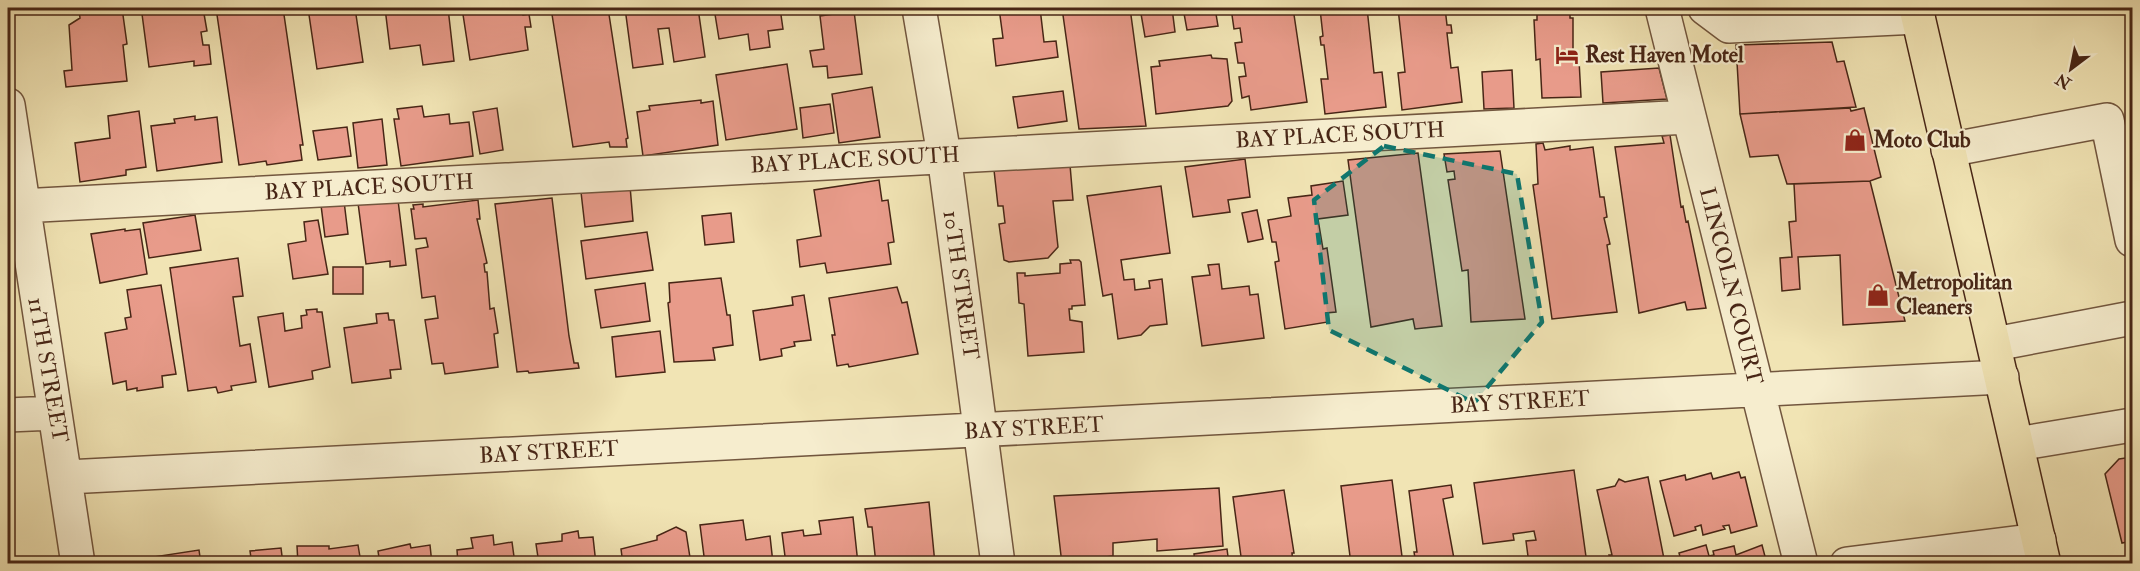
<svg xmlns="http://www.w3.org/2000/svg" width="2140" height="571" font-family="'IM FELL Double Pica',serif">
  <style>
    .building { fill: #e89b8a; stroke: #482616; stroke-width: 1.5 }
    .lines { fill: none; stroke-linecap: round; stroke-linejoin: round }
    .minor-casing { stroke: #72563e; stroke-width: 36 }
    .highway-casing { stroke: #482616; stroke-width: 36 }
    .minor { stroke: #f6edce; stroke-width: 33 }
    .highway { stroke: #f1e4b4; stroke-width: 33 }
    .marked { fill: #0f766e; fill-opacity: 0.2; stroke: #0f766e; stroke-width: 4.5; stroke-dasharray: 12 8; stroke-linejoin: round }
    .labels { text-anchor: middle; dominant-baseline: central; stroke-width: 4.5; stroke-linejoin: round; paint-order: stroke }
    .poi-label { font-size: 22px; font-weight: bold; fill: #482616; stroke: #f6edce; text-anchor: start }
    .street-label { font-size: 22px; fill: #482616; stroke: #f6edce }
  </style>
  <rect width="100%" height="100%" fill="#f1e4b4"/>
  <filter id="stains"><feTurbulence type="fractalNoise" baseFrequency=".00333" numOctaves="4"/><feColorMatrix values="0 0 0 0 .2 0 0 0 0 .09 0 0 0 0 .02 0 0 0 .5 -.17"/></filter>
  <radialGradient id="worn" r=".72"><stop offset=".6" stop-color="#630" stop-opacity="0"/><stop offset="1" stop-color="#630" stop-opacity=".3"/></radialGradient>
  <path class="building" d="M86 8H122L127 44 123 45 127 81 66 87 64 71 72 70 69 25 80 18 79 10Z
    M173 8H203L207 31 201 32 203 45H209L211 64 194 66V61L149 67 142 14 173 12Z
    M216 8H283L303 145H300L302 160 267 165 266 161 239 165Z
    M308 8H355L363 62 317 69Z
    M385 8H448L454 61 423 65 420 45 390 49Z
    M462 8H522L523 15 529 14 531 27H525L528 50 470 60Z
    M551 8H608L628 138 626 139 627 147H610L609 142 573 147Z
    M625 8H698L705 57 674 62 669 28 658 29 663 64 633 68Z
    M714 8H780L783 29 768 31 770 47 750 50 748 34 719 39Z
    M999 8H1040L1044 42 1056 41 1058 57 996 66 993 39 1003 38Z
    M1062 8H1130L1146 126 1079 129Z
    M1140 8H1172L1175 32 1145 37Z
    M1183 8H1215L1218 26 1187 30Z
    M1231 8H1293L1307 102 1251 110 1249 96 1242 98 1239 77 1246 76 1244 63H1238L1235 43 1242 42 1240 28 1234 29Z
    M1309 8H1367L1374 73 1382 72 1386 107 1325 114 1321 79H1328L1324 45H1321L1320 37 1323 36 1320 9 1309 10Z
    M1398 8H1445L1447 25H1451L1452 33H1447L1451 68 1458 67 1462 102 1402 110 1398 73 1405 72Z
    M1537 8H1570V18H1573V60H1579L1581 97 1542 98 1540 59 1536 60 1534 20H1537Z
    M854 11 862 74 828 78 827 66 813 67 810 51 824 49 820 16Z
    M1832 42 1837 62 1844 61 1856 107 1740 114 1736 45Z
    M1211 55 1212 58 1227 59 1232 101 1228 106 1156 114 1151 67 1160 66 1159 61Z
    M787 64 797 129 726 140 716 75Z
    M1659 68 1667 99 1603 103 1601 72Z
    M1512 70 1514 108 1484 109 1482 72Z
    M872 87 880 137 839 143 832 94Z
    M1063 91 1067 121 1018 128 1013 97Z
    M701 100V103L713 101 718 145 643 156 637 112 650 110 649 106Z
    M830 104 834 133 803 138 800 108Z
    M422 106 424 117 449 114 450 124 469 122 473 156 401 166 394 119H399L397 109Z
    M497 108 503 150 480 154 473 112Z
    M1850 108 1851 111 1864 108 1881 177 1870 181 1787 184 1778 155 1750 157 1740 114Z
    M139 111 146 167 126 170V175L80 182 75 143 110 138 108 116Z
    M195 116V120L217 117 222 162 157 171 151 126 175 123 174 119Z
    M382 119 387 165 358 168 353 123Z
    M347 127 351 156 318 160 313 131Z
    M1670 135 1681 207 1683 206 1686 222 1688 221 1706 308 1687 310 1685 302 1639 313 1615 147 1664 143 1662 136Z
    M1543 143 1545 150 1570 146V150L1593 147 1600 197H1604L1607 217 1604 218 1610 244 1607 245 1617 312 1552 319 1533 185 1538 184 1536 144Z
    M1500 151 1525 319 1471 322 1468 270 1462 271 1448 180 1455 179 1454 171 1447 172 1444 154Z
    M1418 153 1442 326 1415 329 1413 319 1371 327 1348 160Z
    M1245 159 1250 197 1228 200 1230 212 1193 217 1185 167Z
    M1070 165 1073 200 1053 201 1058 247 1048 258 1009 262 1004 260 999 224 1005 223 1003 206H998L994 170Z
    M879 180 882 201 888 200 894 242 888 243 891 264 827 273 825 263 800 267 797 240 821 236 814 190Z
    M1343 181 1348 215 1318 219 1323 249 1327 248 1336 312 1326 313 1328 322 1285 329 1275 262 1279 261 1276 242H1272L1268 220 1291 216 1288 198 1312 195 1311 186Z
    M1870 181 1905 321 1843 325 1840 255 1798 257 1800 289 1782 291 1780 258 1792 257 1789 222 1796 221 1794 184Z
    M630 186 633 221 585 227 581 192Z
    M1161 186 1170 253 1121 260 1124 280 1134 279 1135 290 1150 288 1149 281 1162 279 1167 324 1150 326 1141 335 1118 339 1112 294 1103 296 1087 196Z
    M552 198 569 336 574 363H578L579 368 529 373 528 371 517 372 495 204Z
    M398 200 406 265 390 267V261L366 264 358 203Z
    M478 200 480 219H477L487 263 484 264 485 272H487L490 309 494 308 498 333 494 334 498 367 445 374 443 363 432 364 425 320 438 318 435 296 422 298 416 249 428 247 426 238 415 239 411 209H414L413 205 423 204V207Z
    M344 201 348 234 325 237 321 205Z
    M1257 210 1263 239 1248 242 1242 213Z
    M731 213 734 242 705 245 702 216Z
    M195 215 201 250 149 258 143 223Z
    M318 220 328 274 293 279 288 244 306 241 304 222Z
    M125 229V231L140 229 147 274 100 283 91 234Z
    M647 232 653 270 586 279 581 241Z
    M238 258 243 296 233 297 240 346 250 344 256 382 231 386 232 390 218 393 216 387 188 391 170 268Z
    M1070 260H1079L1081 262 1085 305 1072 306V309H1069L1070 320 1082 322 1084 352 1028 356 1024 304 1019 303 1017 273H1025V276L1060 273V264L1071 263Z
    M1219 264 1222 289 1249 286 1250 295 1258 294 1264 338 1202 346 1192 277 1210 275 1208 265Z
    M333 267H363V294H333Z
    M721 278 727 315H730L733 345 713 348 715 360 674 362 668 303 670 302 669 283Z
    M645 283 650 321 601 328 595 290Z
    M161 285 176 374 162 376 163 387 137 391V388L127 390 126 381 113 384 105 333 127 329 125 318 131 317 127 290Z
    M897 287 902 303 907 302 918 354 849 367 848 364 837 366 832 335H835L829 298Z
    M804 295 811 340 794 342 795 346 781 349 782 356 760 360 753 311 793 305 792 297Z
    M317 309V312H322L330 367 312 371 313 379 269 387 258 317 283 313 285 331 302 328 301 316 307 315 306 310Z
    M388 313 389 320H394L401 369 390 370 391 378 352 383 344 328 377 323 376 314Z
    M660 331 665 372 616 377 612 337Z
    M2132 457V541L2122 543 2105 474 2119 459Z
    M1574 470 1587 564H1529L1526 541 1536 540 1534 531 1513 534 1514 540 1483 544 1474 483Z
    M1739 472 1741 478 1745 477 1757 526 1731 533 1729 525 1723 526 1725 529 1703 535 1701 525 1695 527 1696 530 1674 536 1660 481 1685 475 1686 480 1711 473 1713 479Z
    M1648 477 1665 564H1611L1609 555H1612L1597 490 1615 486 1619 479 1625 482Z
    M1392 480 1403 564H1351L1341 486Z
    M1451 485 1453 497 1443 499 1455 564H1416L1414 552H1417L1409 491Z
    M1219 488 1223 546 1157 551V539L1113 543V556L1106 557V564H1062L1054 496Z
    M1284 490 1294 553H1292L1293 564H1242L1233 497Z
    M929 502 935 564H876L872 527H868L865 509Z
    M853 517 858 564H786L782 533 803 530 804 536 821 534 819 521Z
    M743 520 746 540 770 536 773 563 778 564H705L700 525Z
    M676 527 686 532 691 564H623L621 549 657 540V536Z
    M578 531 579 538 593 537 596 564H539L536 544 562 541V534Z
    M493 535 494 545 512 542 515 564H458L457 550 473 548 471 538Z
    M410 544 411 548 430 545 432 564H380L378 551Z
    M358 545 361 563 358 564H298L297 546H329V549Z
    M1706 545 1709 556 1714 555 1713 551 1734 546 1736 555 1762 545 1767 564H1682L1679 553Z
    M281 548 283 564H247V559L251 558 250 551Z
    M1227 549 1229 564H1195L1194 554Z
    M199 550 201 564H128L127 561Z"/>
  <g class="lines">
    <g class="minor-casing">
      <path id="minor" d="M919 8 944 155 998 564
        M1662 8 1801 564
        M1705 8 1729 26 1918 17
        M8 105 78 564
        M1948 150 2107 120 2132 240
        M21 206 1688 117
        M1995 344 2132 318
        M8 415 54 413
        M2017 444 2132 425
        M67 477 2002 377
        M1847 564 2039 540"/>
    </g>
    <g class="highway-casing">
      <path id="highway" d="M1916 8 2044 564"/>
    </g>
    <use href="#minor" class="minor"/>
    <use href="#highway" class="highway"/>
  </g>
  <path class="marked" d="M1384 146 1517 174 1542 322 1474 403 1329 330 1314 200Z"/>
  <defs>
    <g id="hotel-bare" transform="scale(1.8)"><path d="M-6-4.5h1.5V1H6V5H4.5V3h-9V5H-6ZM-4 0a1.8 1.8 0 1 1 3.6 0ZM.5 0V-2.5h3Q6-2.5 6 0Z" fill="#8f2418" stroke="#f6edce" stroke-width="2.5" paint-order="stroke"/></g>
    <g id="shop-bare" transform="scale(1.8)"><path d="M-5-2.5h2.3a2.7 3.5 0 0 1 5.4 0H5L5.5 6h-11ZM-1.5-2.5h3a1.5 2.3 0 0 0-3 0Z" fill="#8f2418" stroke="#f6edce" stroke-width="2.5" paint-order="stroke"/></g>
  </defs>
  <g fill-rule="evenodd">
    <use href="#hotel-bare" x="1567" y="55"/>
    <use href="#shop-bare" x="1855" y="140"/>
    <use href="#shop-bare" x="1878" y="295"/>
  </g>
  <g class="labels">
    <g class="poi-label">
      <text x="1585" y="55">Rest Haven Motel</text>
      <text x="1873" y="140">Moto Club</text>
      <text x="1896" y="282">Metropolitan<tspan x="1896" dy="25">Cleaners</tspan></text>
    </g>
    <g class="street-label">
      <text transform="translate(1340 135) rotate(-3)">BAY PLACE SOUTH</text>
      <text transform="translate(855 160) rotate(-3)">BAY PLACE SOUTH</text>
      <text transform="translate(369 187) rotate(-3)">BAY PLACE SOUTH</text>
      <text transform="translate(961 285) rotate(82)">10TH STREET</text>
      <text transform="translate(1731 286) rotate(76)">LINCOLN COURT</text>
      <text transform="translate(48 370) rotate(80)">11TH STREET</text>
      <text transform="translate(1520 402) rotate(-3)">BAY STREET</text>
      <text transform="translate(1034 428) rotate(-3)">BAY STREET</text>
      <text transform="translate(549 452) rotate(-3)">BAY STREET</text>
    </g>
  </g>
  <rect width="2140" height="571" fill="none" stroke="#f1e4b4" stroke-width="30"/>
  <rect x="9" y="9" width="2122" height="553" fill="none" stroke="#482616" stroke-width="3"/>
  <rect x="15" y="15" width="2110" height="541" fill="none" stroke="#482616" stroke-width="1.5"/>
  <g transform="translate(2071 69) rotate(212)" stroke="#f6edce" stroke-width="4.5" paint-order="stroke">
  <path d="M0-4.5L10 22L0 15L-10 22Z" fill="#482616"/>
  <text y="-9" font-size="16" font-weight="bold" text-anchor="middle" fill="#482616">N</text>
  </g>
  <rect width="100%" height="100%" filter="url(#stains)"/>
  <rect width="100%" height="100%" fill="url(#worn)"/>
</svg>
